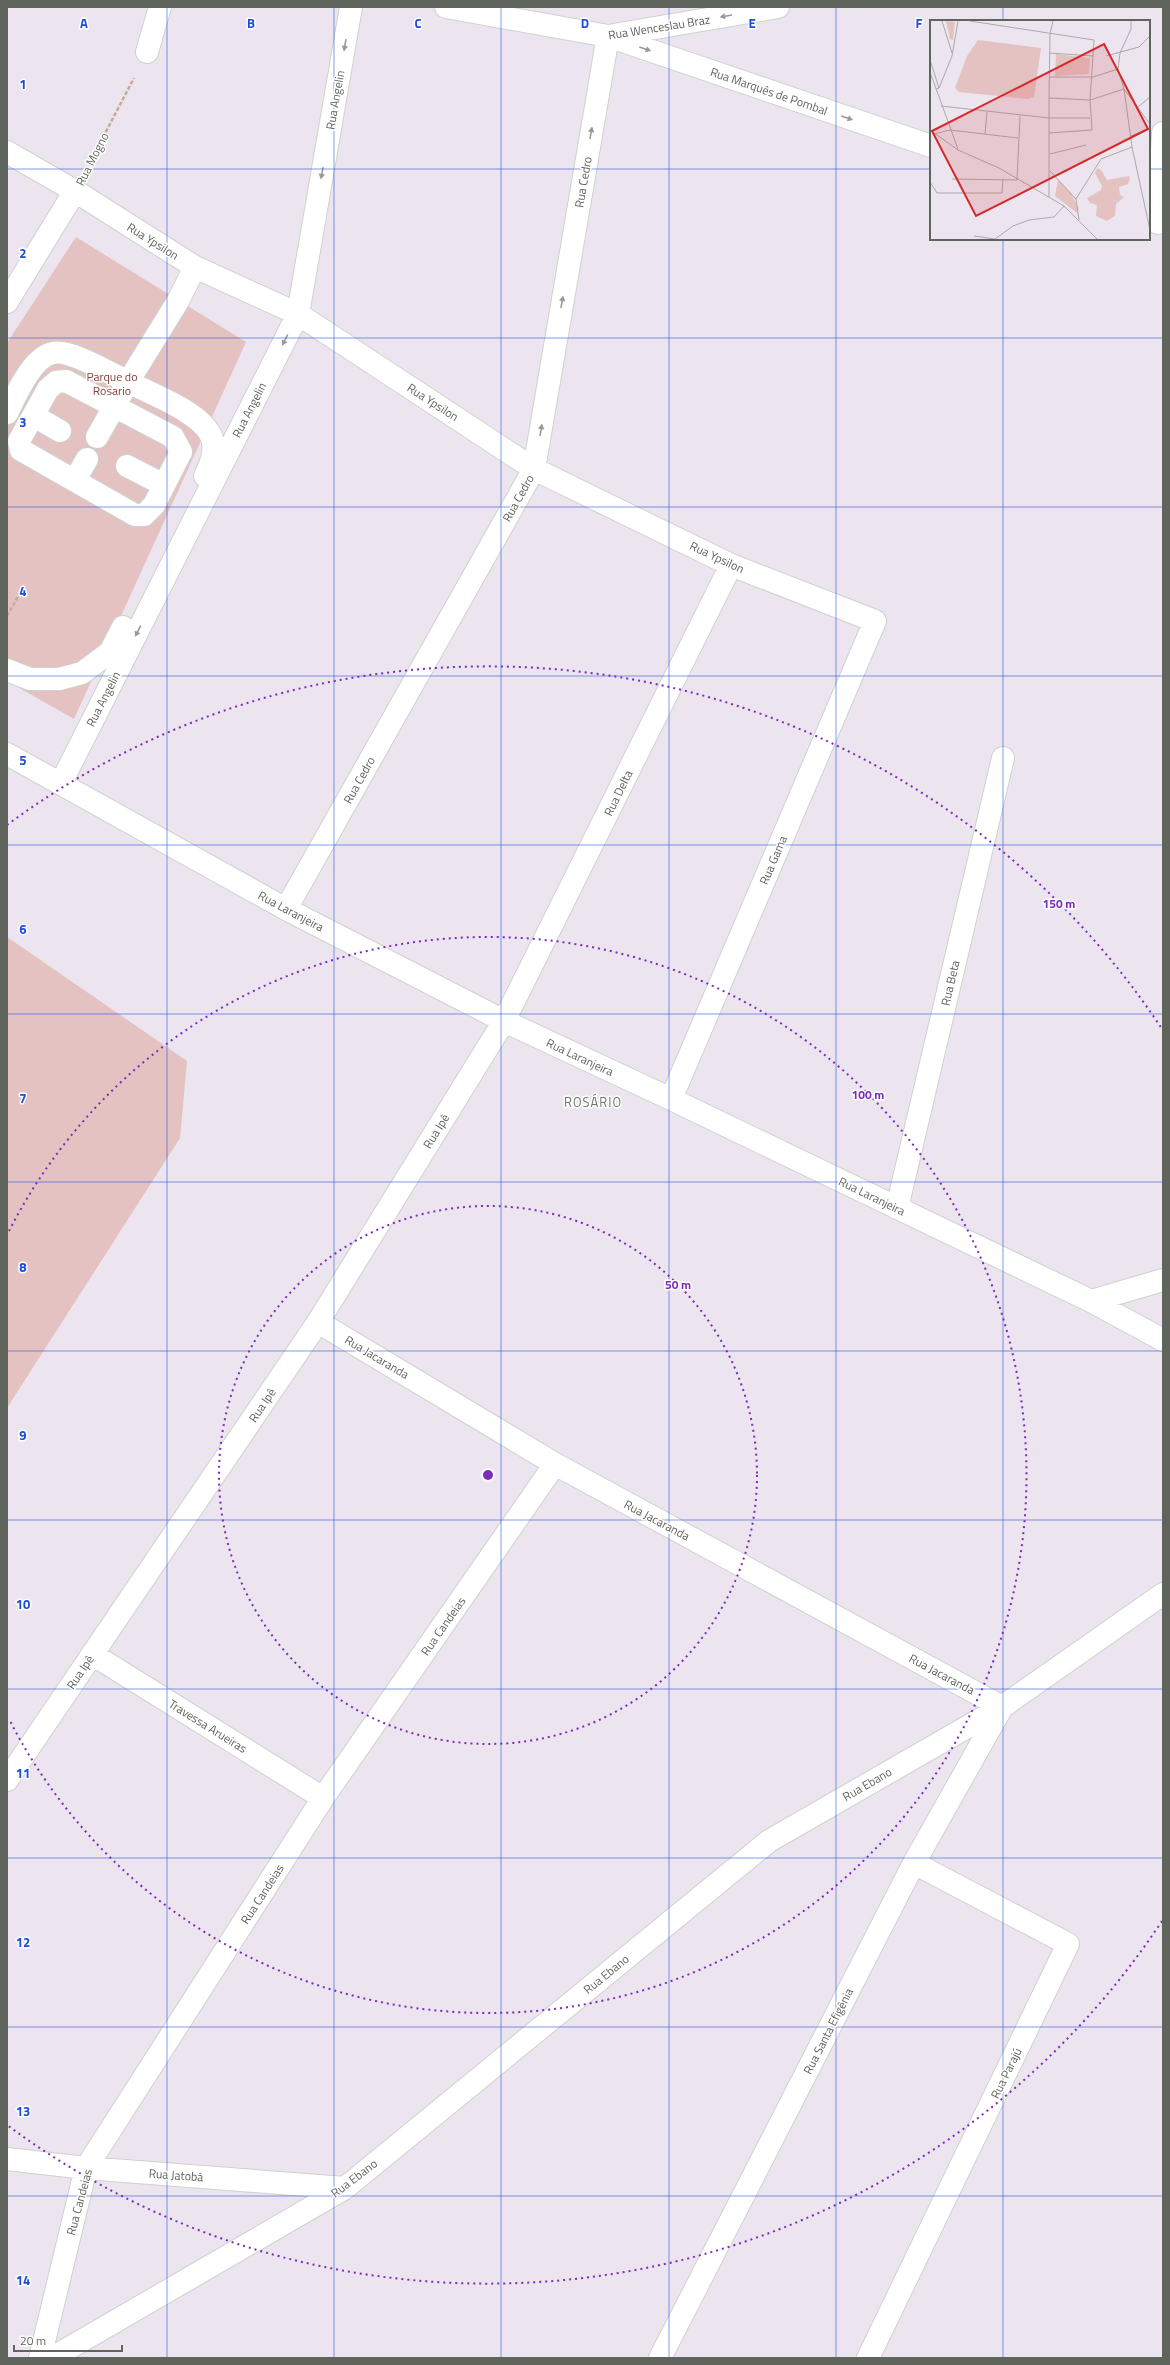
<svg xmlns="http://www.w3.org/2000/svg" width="1170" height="2365" font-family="'Titillium Web',sans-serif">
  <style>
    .green { fill: #e5c2c2 }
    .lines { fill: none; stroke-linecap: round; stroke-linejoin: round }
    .minor-casing { stroke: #ced3cd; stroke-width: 24 }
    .path { stroke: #c8aa9c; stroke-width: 2.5; stroke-dasharray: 4 2; stroke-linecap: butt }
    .minor { stroke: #fff; stroke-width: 22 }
    .oneway { fill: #979a95 }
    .grid { fill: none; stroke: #1d4ed8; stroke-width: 1; stroke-opacity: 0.55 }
    .ring { fill: none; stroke: #7b2cbf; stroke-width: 2; stroke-dasharray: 2 4 }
    .labels { text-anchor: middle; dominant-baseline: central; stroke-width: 3; stroke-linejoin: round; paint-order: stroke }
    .street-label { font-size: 12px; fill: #5f645c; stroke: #fff }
    .park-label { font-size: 12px; fill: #863e39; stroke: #fff }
    .neighbourhood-label { font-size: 13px; letter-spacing: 1px; fill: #71766d; stroke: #fff }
    .inset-road { fill: none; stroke: #aca9ab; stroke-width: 1 }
    .view { fill: #d62828; fill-opacity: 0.15; stroke: #d62828; stroke-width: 2 }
    .inset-edge { fill: none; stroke: #5f645c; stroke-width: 2 }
    .grid-label { font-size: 13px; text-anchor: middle; font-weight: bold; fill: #1d4ed8; stroke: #fff; stroke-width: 3; stroke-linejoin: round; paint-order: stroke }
    .centre { fill: #7b2cbf; stroke: #fff; stroke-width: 2 }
    .ring-label { font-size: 12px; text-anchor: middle; font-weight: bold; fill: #7b2cbf; stroke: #fff; stroke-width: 3; stroke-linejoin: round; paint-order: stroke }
  </style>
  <rect width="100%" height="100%" fill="#ece4ee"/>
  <path class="green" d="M76 237 246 342 74 719 7 681V343Z
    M7 937 187 1061 180 1138 7 1408Z"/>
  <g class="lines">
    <g class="minor-casing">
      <path id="minor" d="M446 7 608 36 778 7
        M608 36 931 146
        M147 52 160 7
        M7 152 75 191 195 267 298 314 534 469 731 565 875 621 671 1099
        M1158 223 1163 133
        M7 302 75 191
        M66 381 173 437 181 452 154 505 144 515H135L21 450 19 441 48 389 56 382Z
        M7 413C16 395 32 357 53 353 70 349 112 374 128 382L178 301 195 267
        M34 416 60 431
        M97 437 128 382C151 394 210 415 213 443 215 454 210 465 205 476
        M127 466 164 485
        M75 480 87 459
        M7 670 30 679H59L82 673 110 652 123 627
        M7 754 286 909 504 1021 671 1099 1091 1301 1163 1340
        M61 783 298 314 351 7
        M286 909 534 469 608 36
        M897 1208 1003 758
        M1091 1301 1163 1280
        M318 1322 555 1464 1002 1707 914 1863 660 2358
        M92 1654 323 1798
        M7 1780 318 1322 504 1021 731 565
        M7 2159 86 2168 345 2188
        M40 2358 86 2168 323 1798 555 1464
        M52 2358 345 2188 769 1841 1002 1707 1163 1594
        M868 2358 1068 1944 914 1863"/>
    </g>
    <path class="path" d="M89 164 134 78
      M7 616 21 591"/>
    <use href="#minor" class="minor"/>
  </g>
  <defs><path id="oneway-solid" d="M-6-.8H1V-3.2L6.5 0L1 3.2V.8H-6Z"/></defs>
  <g class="oneway">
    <use href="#oneway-solid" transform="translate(726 16) rotate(170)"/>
    <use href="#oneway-solid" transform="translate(345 45) rotate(100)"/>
    <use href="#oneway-solid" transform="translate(645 49) rotate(19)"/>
    <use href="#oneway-solid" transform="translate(847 118) rotate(19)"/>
    <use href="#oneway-solid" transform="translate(591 133) rotate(-80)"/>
    <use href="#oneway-solid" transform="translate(322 173) rotate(100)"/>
    <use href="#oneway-solid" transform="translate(562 302) rotate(-80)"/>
    <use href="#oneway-solid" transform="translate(285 340) rotate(117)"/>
    <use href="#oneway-solid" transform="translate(541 430) rotate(-80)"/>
    <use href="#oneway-solid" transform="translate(138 631) rotate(117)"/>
  </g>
  <path class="grid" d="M167 7V2358M334 7V2358M501 7V2358M669 7V2358M836 7V2358M1003 7V21M7 169H931M1149 169H1163M1003 239V2358M7 338H1163M7 507H1163M7 676H1163M7 845H1163M7 1014H1163M7 1182H1163M7 1351H1163M7 1520H1163M7 1689H1163M7 1858H1163M7 2027H1163M7 2196H1163"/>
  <g class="ring">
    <circle cx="488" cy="1475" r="269"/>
    <path d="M9 1231A538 538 0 1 1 9 1719"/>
    <path d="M1162 1921A808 808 0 0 1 7 2125M7 825A808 808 0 0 1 1162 1029"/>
  </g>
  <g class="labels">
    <g class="street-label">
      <text transform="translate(659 27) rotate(-9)">Rua Wenceslau Braz</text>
      <text transform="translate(769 91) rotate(19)">Rua Marquês de Pombal</text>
      <text transform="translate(335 100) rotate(-80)">Rua Angelin</text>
      <text transform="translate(92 159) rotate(-63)">Rua Mogno</text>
      <text transform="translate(583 182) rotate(-80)">Rua Cedro</text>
      <text transform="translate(153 241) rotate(32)">Rua Ypsilon</text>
      <text transform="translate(433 402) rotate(33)">Rua Ypsilon</text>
      <text transform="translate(249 410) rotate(-63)">Rua Angelin</text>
      <text transform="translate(518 498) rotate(-61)">Rua Cedro</text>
      <text transform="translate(717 557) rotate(25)">Rua Ypsilon</text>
      <text transform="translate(103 699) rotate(-63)">Rua Angelin</text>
      <text transform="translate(359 780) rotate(-61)">Rua Cedro</text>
      <text transform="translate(618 793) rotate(-64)">Rua Delta</text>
      <text transform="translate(773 860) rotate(-67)">Rua Gama</text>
      <text transform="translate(291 911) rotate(28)">Rua Laranjeira</text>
      <text transform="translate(950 983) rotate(-77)">Rua Beta</text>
      <text transform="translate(580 1057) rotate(25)">Rua Laranjeira</text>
      <text transform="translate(436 1131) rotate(-58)">Rua Ipê</text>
      <text transform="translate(872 1196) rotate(26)">Rua Laranjeira</text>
      <text transform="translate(377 1357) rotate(31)">Rua Jacaranda</text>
      <text transform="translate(262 1405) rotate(-56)">Rua Ipê</text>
      <text transform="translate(657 1520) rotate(28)">Rua Jacaranda</text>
      <text transform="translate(443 1626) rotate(-55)">Rua Candeias</text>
      <text transform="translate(80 1672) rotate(-56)">Rua Ipê</text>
      <text transform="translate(942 1674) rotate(28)">Rua Jacaranda</text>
      <text transform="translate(208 1726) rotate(32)">Travessa Arueiras</text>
      <text transform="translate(867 1784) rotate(-30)">Rua Ebano</text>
      <text transform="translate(262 1894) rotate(-57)">Rua Candeias</text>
      <text transform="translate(606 1974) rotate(-39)">Rua Ebano</text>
      <text transform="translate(828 2031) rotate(-63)">Rua Santa Efigênia</text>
      <text transform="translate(1006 2073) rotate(-64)">Rua Parajú</text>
      <text transform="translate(176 2175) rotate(4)">Rua Jatobá</text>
      <text transform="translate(354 2178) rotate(-37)">Rua Ebano</text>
      <text transform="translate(79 2202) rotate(-75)">Rua Candeias</text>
    </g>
    <g class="park-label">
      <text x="112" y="376">Parque do<tspan x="112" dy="14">Rosario</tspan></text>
    </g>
    <g class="neighbourhood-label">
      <text x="593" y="1102">ROSÁRIO</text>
    </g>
  </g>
  <g transform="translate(930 20)">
    <rect width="220" height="220" fill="#ece4ee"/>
    <path d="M16 1 25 2 23 20 20 19ZM48 20 111 28 104 77 98 79 29 72 25 68 37 36ZM126 34 160 38 159 54 125 56ZM167 148 171 150 177 160 199 156 200 158 198 164 189 167 190 175 194 177 186 184 185 196 177 201 166 196 167 185 160 183 157 178 171 170 172 166 165 153ZM128 160 141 173 149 189 147 193 125 176Z" fill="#e5c2c2"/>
    <path class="inset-road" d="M12 1 22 33M40 1 164 20 160 80 162 110 119 113M201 1V9L190 33 188 49 194 69 220 104M120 33 163 36M176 36 209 27 220 16M0 40 9 68M0 52 28 129M120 57H163L188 49M6 69 9 68 22 36 28 1M194 69 202 127 220 210M119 78 160 80 194 69M11 86 119 98H160M208 87 220 77M0 110 28 130 69 148 134 186 167 219M4 114 20 110 88 118M55 114 57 92M201 116 220 108M120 134 156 125M120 151 146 179 149 200M22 159 87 160 90 96M0 162 7 173H72L73 159M119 177V78L120 14 123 1M146 179 171 139 202 127M44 216 65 219 83 206 99 200 124 197 134 186"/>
    <path class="view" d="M174 24 218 109 46 196 2 111Z"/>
    <rect width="220" height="220" class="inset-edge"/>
  </g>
  <g class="grid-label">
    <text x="84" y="28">A</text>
    <text x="251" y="28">B</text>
    <text x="418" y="28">C</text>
    <text x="585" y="28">D</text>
    <text x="752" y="28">E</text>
    <text x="919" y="28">F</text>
    <text x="23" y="89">1</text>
    <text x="23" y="258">2</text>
    <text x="23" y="427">3</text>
    <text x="23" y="596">4</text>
    <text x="23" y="765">5</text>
    <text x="23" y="934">6</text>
    <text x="23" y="1103">7</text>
    <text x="23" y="1272">8</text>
    <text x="23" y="1440">9</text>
    <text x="23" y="1609">10</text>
    <text x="23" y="1778">11</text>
    <text x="23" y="1947">12</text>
    <text x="23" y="2116">13</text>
    <text x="23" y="2285">14</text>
  </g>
  <circle cx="488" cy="1475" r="6" class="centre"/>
  <g class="ring-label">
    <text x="1059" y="908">150 m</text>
    <text x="868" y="1099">100 m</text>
    <text x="678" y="1289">50 m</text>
  </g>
  <rect width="1170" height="2365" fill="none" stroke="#5f645c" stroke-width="16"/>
  <path d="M14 2345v6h108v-6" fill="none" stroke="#5f645c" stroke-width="2"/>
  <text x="20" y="2345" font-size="12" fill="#5f645c" stroke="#ffffff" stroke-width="3" paint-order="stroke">20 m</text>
</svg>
